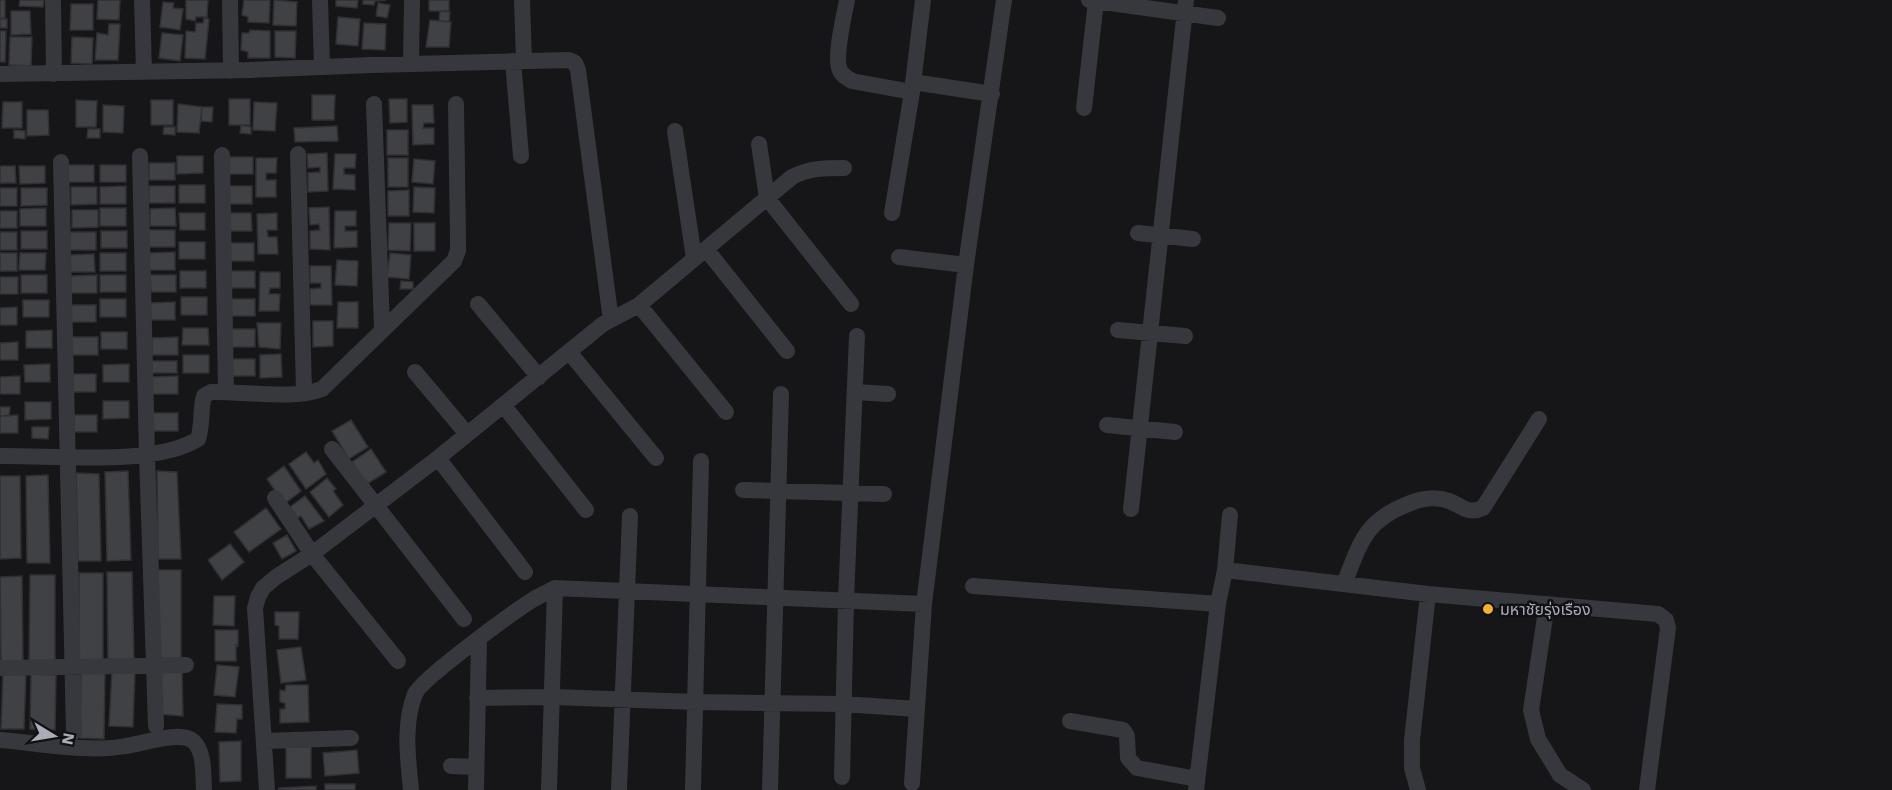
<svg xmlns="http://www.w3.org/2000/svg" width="1892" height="790" font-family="'Work Sans','Noto Sans Thai',sans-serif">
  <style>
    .building { fill: #404145; stroke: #303034; stroke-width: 1.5 }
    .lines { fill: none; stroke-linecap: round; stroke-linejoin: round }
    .street { stroke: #37383d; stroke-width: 16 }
    .poi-dot { fill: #f2b134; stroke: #111113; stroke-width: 2 }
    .labels { text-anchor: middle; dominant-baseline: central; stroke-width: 5; stroke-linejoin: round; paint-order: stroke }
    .poi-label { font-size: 16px; fill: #a8adb8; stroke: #111113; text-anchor: start }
  </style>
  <rect width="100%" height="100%" fill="#161618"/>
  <path class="building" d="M0 0H5V18H0Z
    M20 0H44L43 7 19 6Z
    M98 0H120L119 20 97 19Z
    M186 0H208L207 17H196L195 21 186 19Z
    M244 0H270L269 23 248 22V17L242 15Z
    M274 0 297 2 296 26 273 25Z
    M336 0H358L357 8 336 6Z
    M363 0H386L375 1 374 5 363 4Z
    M429 0H449V11H429Z
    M163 2 174 3 173 8 183 9 180 30 160 27Z
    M378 3 390 5 387 18 376 16Z
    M71 4H93V30H70Z
    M11 11H30L31 34 11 35Z
    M440 11 450 12 449 22 439 21Z
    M338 17 360 19 358 46 336 44Z
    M204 18 209 19 205 59 185 58 186 31 195 32 196 23H203Z
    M0 19H7V28H0Z
    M430 20 451 22 449 47H426Z
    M364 23 386 24 385 50 362 49Z
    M109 24H120L118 60H95L97 33 108 35Z
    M250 30 270 31V58H248V52L241 50 242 33H249Z
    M0 31H6L5 62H0Z
    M275 31H296L295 58 275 57Z
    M162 33 183 35 180 61 159 58Z
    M10 37H32L31 66 9 65Z
    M72 37 93 38 92 64 71 63Z
    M312 95H335L334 120H312Z
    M229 99H250V125H229Z
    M389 99H407V122L390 123Z
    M76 100 97 101 96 127H76Z
    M151 100H173V125H151Z
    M3 102H22V128H2Z
    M254 102 277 103 275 131 253 130Z
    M178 104 202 107 199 133 177 132Z
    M103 105 124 106 123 133 103 132Z
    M412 105H433L434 123H424L423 128H434V144L413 145Z
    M202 107H213L212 122 201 121Z
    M27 110H48L49 135 27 136Z
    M241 125 251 127V134L240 133Z
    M337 126 338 141 295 142 294 128Z
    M164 127H175V135L163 134Z
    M88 129H100V138H87Z
    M14 130 25 131V139L14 138Z
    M387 130H408V155H387Z
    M327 153 328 191 308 192V173L320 172V167L308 168 307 154Z
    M335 154H356L355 168H344V174L355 175V190L333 189Z
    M177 156H203V173L177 174Z
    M227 157H253V174H227Z
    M256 158H277L276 173H266V180H276V197H256Z
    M388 158H408V187H388Z
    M414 159 435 161 433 184 412 182Z
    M149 163H175V180H149Z
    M68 165H94V182H68Z
    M100 165H126V182H100Z
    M0 166H15L16 183H0Z
    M19 166H45V183L20 184Z
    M179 185H205V203H179Z
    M126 186V204H100V187Z
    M149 186H175V203H149Z
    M226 186H252V204H226Z
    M71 187H97V204L71 205Z
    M414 187 435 188 434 213 413 212Z
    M0 188H17V206H0Z
    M21 188H47V205L21 206Z
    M409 190V216H388V191Z
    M329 207 330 250 310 249V231L320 230 319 224 310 225 309 208Z
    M46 208V226H20V209Z
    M100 208H126V226H100Z
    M175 208 176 226H150V209Z
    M72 210H98V227L72 228Z
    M0 211H17V228H0Z
    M335 211H356V226H345V231H357V247L334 248Z
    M179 213H205V230H180Z
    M226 213H251L252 231H226Z
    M277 213V230H267L268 237H277L278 254H258L257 214Z
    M389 223H411L410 251 388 250Z
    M414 223H435V251H414Z
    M149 230H175V247H149Z
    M21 231H47V249H21Z
    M101 231H127V248H101Z
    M0 232H17V250H0Z
    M70 232H96V250H70Z
    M179 242H205V259H179Z
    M228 243H254V261H228Z
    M175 252V270H149V253Z
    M0 253H17V271H0Z
    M20 253H46L45 270H19Z
    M100 253H126V271H100Z
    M390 253 411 255 409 279 387 277Z
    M94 254 95 272H69V255Z
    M337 260 358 261 357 286 335 285Z
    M310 266H331L332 305H310V289L321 288V283H310Z
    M180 271H206V288H180Z
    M229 271H255V288H229Z
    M260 272H280V288H270L269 294H280L279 311H259Z
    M21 275H47V293H21Z
    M97 275V293H71V276Z
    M100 275H126V292H100Z
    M150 275H176V292H151Z
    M0 277H18V294H0Z
    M401 281 413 282V289H400Z
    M181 297H207V315H181Z
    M100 299H126V317H100Z
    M229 299H255V316H229Z
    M23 300H49V317H23Z
    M175 302V320H149V303Z
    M338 302H358V328H337Z
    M70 305H96V322H70Z
    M17 307V325H0V308Z
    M313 321H333V346L313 347Z
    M257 323H281L280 349 259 347Z
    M183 328H208L209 345H182Z
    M229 329H255V347H229Z
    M52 330V348H26V331Z
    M101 332H127V349H101Z
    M72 337H98V355H72Z
    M178 337V355H152V338Z
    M18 342V360H0V343Z
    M281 354 282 377 260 378V355Z
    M183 355H209V373H183Z
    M230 359H255V376H229Z
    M152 361H177V373H152Z
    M50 364V382H25L24 365Z
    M129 364V382H103V365Z
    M70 374H96V392H70Z
    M20 376V394H0V377Z
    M178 376V394H152V377Z
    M103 401H129V418L103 419Z
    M25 402H51V419L25 420Z
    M0 407H10L9 416H0Z
    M152 413H178V431H152Z
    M18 415V433H0V416Z
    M71 415H97V432H71Z
    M351 420 368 447 349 459 332 431Z
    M32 427H49L48 439 32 438Z
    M371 449 386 472 367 484 352 462Z
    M306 452 314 463 318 460 326 474 306 489 289 464Z
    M284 466 301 491 284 504 267 479Z
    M128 471 131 560 107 561 105 472Z
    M157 471 177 472 181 559H158Z
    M76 473 99 474 101 561H78Z
    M48 475 50 563H27L26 476Z
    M0 476H20L21 558 0 559Z
    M327 478 336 489 333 491 343 505 329 517 310 492Z
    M305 496 324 521 309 529 301 516 297 518 290 507Z
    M266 508 281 529 249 552 234 532Z
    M287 535 296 551 282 559 273 543Z
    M230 544 244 562 222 580 208 560Z
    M158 570H181V659H158Z
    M107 572H132L134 659H108Z
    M79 573H103V660H79Z
    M30 575H55V661H29Z
    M22 576 23 662H1L0 577Z
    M214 596H235L234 626 213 625Z
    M275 612H299L298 639H279V626L275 625Z
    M215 630H238V646L236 645V661H215Z
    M301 647 306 680 281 683 277 650Z
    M217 665 239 667 235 697 214 695Z
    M81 671 105 672 104 739 80 738Z
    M112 671 135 672 133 727 109 726Z
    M157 671 182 672 183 716 157 714Z
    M3 673H26L24 729H1Z
    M31 674 56 675 55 730 30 729Z
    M286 685H308L309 722 280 723V709H285V703L280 702V690L285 691Z
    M217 704 242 705V719H237L236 733 215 732Z
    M241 741V781L220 782 219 742Z
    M286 747H311V778H286Z
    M357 750 359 773 325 776 323 753Z
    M325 784H355V790H325Z
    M316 786V790H279V788Z"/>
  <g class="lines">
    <path class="street" d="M53 0 54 74
      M142 0 144 72
      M230 0 231 71
      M320 0 322 67
      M522 0 524 61
      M847 0C844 17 835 52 839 68 841 75 846 77 852 81L912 92
      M1089 0 1218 18
      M513 61 521 156
      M411 64 412 0
      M0 74 250 70 372 65 569 60 575 63 578 70 610 313 612 318
      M913 82 992 94
      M374 104 382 328
      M1084 108 1096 1
      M675 131 694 258
      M759 144 767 198 851 304
      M298 154 304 392
      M222 155 226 392
      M140 156 147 455 156 726
      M61 162 74 732
      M892 213 912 92 923 0
      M1138 233 1193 239
      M706 249 787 351
      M899 257 966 265
      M478 304 539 377
      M639 305 726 412
      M1118 330 1185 336
      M570 353 656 458
      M415 372 467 434
      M855 392 888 394
      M504 406 586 510
      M1107 425 1175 432
      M332 449 464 619
      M0 456C54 455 153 467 198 439 203 424 200 410 204 396L211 392C243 391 294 400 322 389L454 261 458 251V239L456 104
      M438 458 525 572
      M743 490 884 494
      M275 498 312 554 398 661
      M1131 509 1186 0
      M1225 570 1428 594 1658 614 1666 620 1668 628 1647 790
      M1344 584C1360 544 1364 521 1408 504 1420 499 1435 496 1449 501 1462 506 1468 515 1483 508L1539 419
      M973 586 1218 604
      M1547 604 1531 710 1538 739 1560 775 1583 790
      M0 668 186 665
      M477 698 553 697 695 702 843 704 917 709
      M1070 721 1123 730 1127 736 1128 758 1137 768 1197 779
      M0 740C39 743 87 753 126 746 142 744 180 730 193 741 205 751 203 776 204 790
      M265 741 351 738
      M451 766 476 767
      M842 777 846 600 857 336
      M912 783 924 604 966 265 1004 0
      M267 790 255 608 258 597 263 588 276 577 312 554 438 458 603 324 639 305 792 177C809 168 825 168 844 168
      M411 790C408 759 403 724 415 694 421 679 516 610 534 599 541 595 548 592 555 588L924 604
      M476 790 479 639
      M549 790 555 588
      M619 790 630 516
      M693 790 701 461
      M770 790 781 394
      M1196 790 1218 604 1225 570 1230 515
      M1418 790 1412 768V740L1428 594"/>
  </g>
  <circle class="poi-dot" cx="1488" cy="609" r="6"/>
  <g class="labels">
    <g class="poi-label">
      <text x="1500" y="609">มหาชัยรุ่งเรือง</text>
    </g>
  </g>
  <g transform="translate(54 736) rotate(101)" stroke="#111113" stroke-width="4.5" paint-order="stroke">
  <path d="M0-4.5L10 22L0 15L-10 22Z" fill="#a8adb8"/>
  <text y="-9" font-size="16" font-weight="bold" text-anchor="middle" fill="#a8adb8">N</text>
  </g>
</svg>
